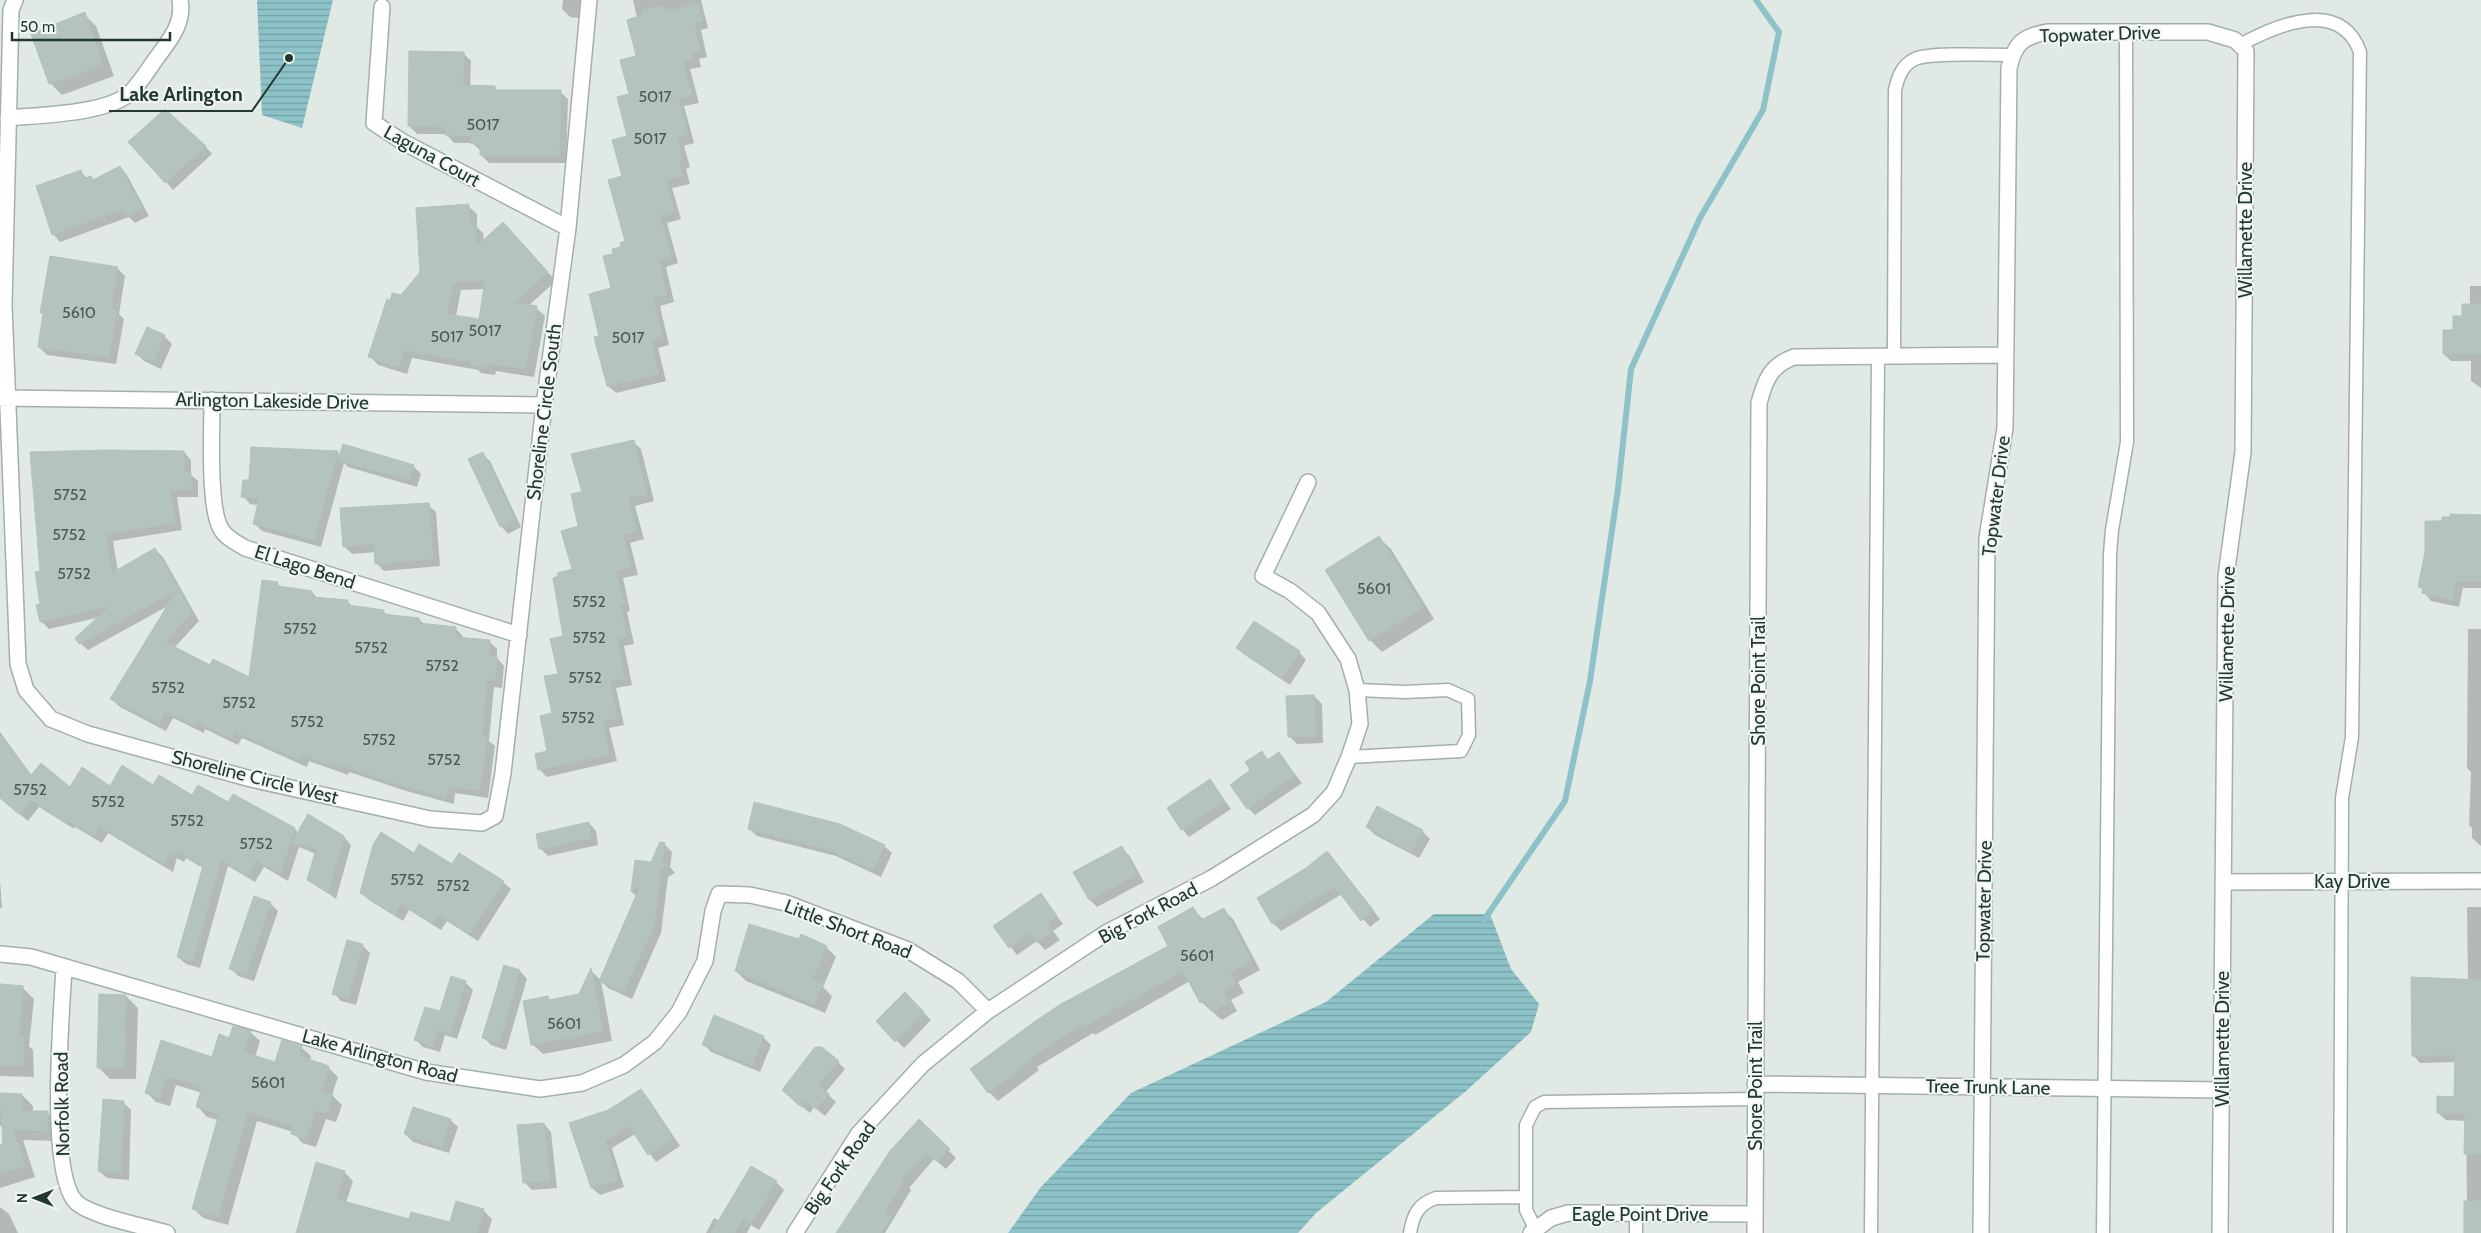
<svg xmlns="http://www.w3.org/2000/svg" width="2481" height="1233" font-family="Cabin,sans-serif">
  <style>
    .water { fill: url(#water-rules) }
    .shadow { fill: #0003; fill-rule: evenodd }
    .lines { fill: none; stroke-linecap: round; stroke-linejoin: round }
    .stream { stroke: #8dc3c8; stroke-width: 6 }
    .building { fill: #b5c3bd; stroke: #b3c2bb; fill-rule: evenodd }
    .lane-casing { stroke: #a3b0aa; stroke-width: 15 }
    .street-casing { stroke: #a3b0aa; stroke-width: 18 }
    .lane { stroke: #fff; stroke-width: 12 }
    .street { stroke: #fff; stroke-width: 15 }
    .labels { text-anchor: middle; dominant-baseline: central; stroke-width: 4; stroke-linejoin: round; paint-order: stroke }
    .number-label { font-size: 16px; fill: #475a53 }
    .street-label { font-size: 19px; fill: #223730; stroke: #f0f6f2 }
    .leader { fill: none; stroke: #223730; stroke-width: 2 }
    .callout-dot { fill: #223730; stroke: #f0f6f2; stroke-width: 2 }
    .callout-label { font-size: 20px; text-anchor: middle; font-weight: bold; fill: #223730; stroke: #f0f6f2; stroke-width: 4; stroke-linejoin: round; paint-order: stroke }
  </style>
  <defs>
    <pattern id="water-rules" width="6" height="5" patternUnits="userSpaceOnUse" patternTransform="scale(1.25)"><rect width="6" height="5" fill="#8dc3c8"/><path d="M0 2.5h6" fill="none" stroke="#739fa3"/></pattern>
  </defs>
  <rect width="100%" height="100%" fill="#e0e9e4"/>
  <path class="water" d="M257 0H333L302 128 262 115Z
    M1434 914H1490L1511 969 1539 1004 1531 1032 1466 1091 1316 1213 1298 1233H1008L1041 1187 1131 1093 1326 1002Z"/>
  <path class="shadow" d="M563 0H588L586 19 570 17 562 9Z
    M633 0H701L708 28 701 30 707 57 699 59 701 67 690 69 699 103 684 106 694 143 684 146 690 167 686 169 690 184 672 188 681 219 667 223 678 263 666 267 674 302 660 306 669 345 658 348 666 381 616 393 608 386 615 255 627 242 623 177 631 95 637 56V18Z
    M84 14 96 26 114 76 62 95 50 83Z
    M463 53 471 61 470 86 495 87 499 92H560L568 99 566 163H489L481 155V151L472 143H454L446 134H417L409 126Z
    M205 146 212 154 173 190 166 182Z
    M120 167 127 175 149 216 135 223 129 217 60 242 53 234 81 172 88 179 91 178 94 181Z
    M468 206 477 214V227L483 233 484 241 511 232 556 281 528 306 536 308 545 316 534 377 496 371 495 375 481 373 478 370 412 358 407 374 378 365 370 356 391 302 401 297 421 273ZM485 289 480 321 456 316 461 290Z
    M117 268 125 276 119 314 124 319 116 364 47 355 39 347 44 315 42 313Z
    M2470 286H2481V388L2471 381V361H2451L2444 354 2470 305Z
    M147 328 164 336 172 344 161 369 144 361 136 353Z
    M633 442 641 449 654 501 635 506 644 539 630 543 638 575 623 578 630 611 627 612 634 644 624 646 632 685 616 688 624 725 609 728 617 761 547 777 539 769 549 752 583 493Z
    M184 452 191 460V475L198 481V497H177L182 530 113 541 118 572 155 550 163 557 199 621 174 648 211 667 250 679 277 583 282 588 312 592 318 599 347 601 353 607 383 611 387 615 419 619 425 625 455 628 463 636 462 639 490 642 497 649V658L504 666 502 688 494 687 489 741 495 746 488 798 455 793 454 804 406 791 349 772 348 775 309 761 307 767 242 738 238 745 205 729 204 733 173 718 166 731 120 707 112 699 168 606 88 650 80 643 100 617 49 629 41 621 42 572Z
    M337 452 341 456 413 466 421 474 417 487 348 467 344 463 321 547 262 531 254 523 259 505 250 504 243 496Z
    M482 454 490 461 521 527 508 534 501 526Z
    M428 505 436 512 440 566 384 571 376 563V552L352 554 344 546Z
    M2481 516V588H2463L2459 607 2431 601 2419 586Z
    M1379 538 1391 549 1434 619 1382 652 1370 640 1327 570Z
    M2468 629H2481V846L2472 838V828L2469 825 2471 772 2467 768Z
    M1237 648 1299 652 1306 660 1290 685 1245 655Z
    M1314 696 1322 704 1323 743 1297 744 1289 736Z
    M0 732 32 776 70 788 153 786 229 804 295 829 298 833 344 837 351 845 336 899 309 880 316 854 299 847 288 881 264 867 255 882 228 866 200 968 186 964 178 957 203 868 186 858 184 862 177 858 173 872 108 833 102 843 75 827 74 829 39 807 28 821 0 798Z
    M1261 752 1269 760 1278 753 1302 783 1255 815 1248 808 1252 771Z
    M1210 781 1231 809 1189 837 1182 829Z
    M589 823 596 831 598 845 548 856 540 848Z
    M1367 827 1422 831 1430 839 1419 858 1375 835Z
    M749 829 884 846 892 853 881 877 836 856 757 836Z
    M664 844 672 852 670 867 675 873 668 877 661 933 632 999 608 988 601 981 612 1041 543 1054 532 1044 548 998 550 1001 580 995 591 971 601 980 637 897 632 892 636 861 652 863Z
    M1121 848 1129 855 1144 882 1097 907 1090 900 1075 872Z
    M1327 853 1380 919 1370 927 1342 894 1281 931 1273 923 1258 898 1307 869Z
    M414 855 503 882 511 889 478 941 447 921 441 930 409 910 403 921 369 900 361 893Z
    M0 880 2 908H0Z
    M1040 894 1063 924 1053 931 1060 940 1045 950 1037 941 1017 955 995 926Z
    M270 903 278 911 254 981 238 976 231 968Z
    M2467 907H2481V1233H2464V1203H2467L2466 1121 2446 1120 2438 1113 2455 1098 2456 1062 2420 1063 2413 1055 2468 980Z
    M1193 909 1204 920 1223 910 1233 919 1260 970 1238 982 1244 993 1231 1000 1237 1011 1222 1020 1201 1002 1190 981 1095 1035 1093 1033 1037 1067 1039 1070 998 1101 989 1092 972 1070 1170 946Z
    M362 945 370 953 356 1005 341 1001 334 993Z
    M826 947 836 957 823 987 832 996 825 1013 746 981 736 971Z
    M520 971 527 979 506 1050 491 1045 484 1038Z
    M465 982 473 990 457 1039 445 1035 440 1052 423 1047 416 1040Z
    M0 985 23 988 34 999 29 1046 33 1050 34 1077 0 1076Z
    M905 994 931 1020 904 1048 877 1021Z
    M126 996 138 1008 136 1079H110L98 1067Z
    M250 1032 260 1041 255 1057 276 1063 301 1047 311 1056 310 1061 329 1068 338 1077 332 1095 342 1105 336 1122 326 1119 316 1147 302 1143 293 1132 257 1121 228 1225 203 1218 193 1208 218 1120 207 1117 198 1107 202 1093 176 1085 170 1106 156 1102 146 1092 161 1042 213 1058 230 1039Z
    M763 1037 771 1045 760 1072 711 1052 704 1044Z
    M838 1062 845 1069 826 1092 836 1102 825 1116 814 1107 810 1113 791 1098Z
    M641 1090 648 1098 680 1146 656 1162 635 1134 612 1148 624 1187 600 1195 592 1188 608 1111Z
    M0 1094 22 1095 33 1106V1112H47L58 1123V1141L23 1140 35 1177 0 1188V1146L4 1145V1126H0Z
    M123 1102 131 1110 129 1180 107 1178 99 1171Z
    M450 1120 458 1127 449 1153 413 1142 405 1134Z
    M919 1121 956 1158 946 1169 934 1159 909 1188 911 1190 885 1233H838Z
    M544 1124 551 1132 557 1188 532 1190 524 1182Z
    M344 1172 353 1181 346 1203 410 1221 451 1224 483 1210 492 1219 488 1233H298Z
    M776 1182 784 1190 759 1230 751 1225 747 1233H706L714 1218 720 1221Z
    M0 1207 9 1214 18 1233H0Z"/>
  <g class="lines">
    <path class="stream" d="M1484 920 1565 801 1590 681 1618 489 1631 369 1700 218 1763 110 1779 32 1756 0"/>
  </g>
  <path class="building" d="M697 4 702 21 694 23 700 50 692 52 694 59 683 62 692 95 678 99 688 135 677 138 683 160 679 161 683 176 666 181 674 211 660 215 671 256 659 259 667 295 653 298 662 337 651 340 659 374 607 386 594 337 599 336 589 294 611 288 603 256 613 254 612 249 621 247 620 243 625 241 608 180 622 176 612 140 627 136 617 97 629 94 620 60 636 56 627 20 643 15 642 10 663 5 665 12Z
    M85 12 103 65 49 84 31 34Z
    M409 51 464 52 463 85 495 86V90H561L559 156 480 155V144L470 143 471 136 445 135V127L408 126Z
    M165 109 206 146 165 183 128 142Z
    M120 166 142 208 126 216 123 209 52 235 36 186 81 170 84 179 91 176 93 180Z
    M469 204 470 223H475L477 246 503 222 548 272 515 303 537 306 526 369 488 363 487 367 471 365 472 362 404 350 399 367 368 357 387 299 390 301 392 293 401 295 420 272 416 208ZM485 281 479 319 447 314 453 282Z
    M50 256 118 267 111 309 117 310 109 357 38 347 43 313H40Z
    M2462 304H2481V354H2443V330H2453V316H2462Z
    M147 327 165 335 153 362 135 354Z
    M634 440 647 494 628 498 637 531 623 535 631 567 616 571 624 603 620 604 627 636 617 638 625 678 610 681 617 718 602 721 610 754 538 770 535 754 547 751 540 716 552 713 544 676 558 674 550 639 563 636 553 578 558 576 557 573 572 569 561 531 578 526 571 494 582 492 571 454Z
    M343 444 414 465 409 480 338 460Z
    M251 447 338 451 314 540 253 524 259 499 241 497 243 480H249Z
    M107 450 184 451V472L191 473V490H170L175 523 106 534 112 573 155 548 192 612 165 642 210 665 213 659 249 677 262 580 278 582 277 586 312 591V597L348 600 347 605 384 610 383 614 419 618V623L456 627 455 637 490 640 489 656 497 657 495 681 487 680 482 736 487 737 480 791 448 786 446 797 397 784 342 765 341 768 302 755 300 760 234 731 231 739 198 722 196 726 165 711 159 724 110 699 177 590 79 644 75 638 110 606 40 622 36 605 40 604 35 572 40 571 30 452Z
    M483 452 515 520 500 527 468 459Z
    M429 503 433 559 375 564 374 544 343 547 340 508Z
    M2450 514 2481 515V581H2456L2452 600 2422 593 2423 588 2418 587 2425 552V521H2442V517H2450Z
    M1379 536 1423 607 1369 641 1325 570Z
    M1254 621 1300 651 1282 678 1236 648Z
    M1314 695 1316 736 1288 737 1286 696Z
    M0 736 31 775 41 763 70 787 82 767 110 786 122 765 153 785 159 775 192 795 198 785 228 802 233 794 295 828 280 874 256 860 247 875 221 860 193 961 177 957 203 866 178 851 176 855 169 852 165 865 100 827 94 836 67 820 66 823 31 800 20 815 0 798Z
    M1262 751 1267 760 1279 752 1295 775 1247 809 1230 785 1250 770 1245 762Z
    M1210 779 1225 801 1181 830 1167 808Z
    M754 802 840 824 885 845 873 870 827 849 748 829Z
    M1377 806 1423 830 1411 852 1366 827Z
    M308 814 344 836 328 893 307 880 316 849 292 842Z
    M589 822 591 838 539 849 536 834Z
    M381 832 414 853 419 844 452 864 459 853 504 881 470 934 439 914 433 924 401 904 395 914 360 893 373 845Z
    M660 842 665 843 662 863 668 864 661 870 654 925 624 992 599 981 641 884 631 892 635 860 651 862Z
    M1122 846 1137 875 1089 900 1073 872Z
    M1327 851 1374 911 1361 921 1335 887 1272 924 1257 898 1306 868Z
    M1041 893 1057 916 1047 923 1053 932 1037 943 1030 933 1009 948 993 926Z
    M254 896 271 902 246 975 229 969Z
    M1193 907 1201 920 1224 908 1252 961 1230 973 1236 983 1223 991 1229 1002 1212 1011 1206 1000 1200 1003 1183 971 1084 1026 1083 1024 1029 1058 1031 1060 988 1093 970 1069 1034 1022 1061 1004 1168 946 1158 927Z
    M749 924 799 939 801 934 827 946 812 980 823 984 814 1004 735 971Z
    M347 940 363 944 348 998 332 994Z
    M504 965 520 970 499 1043 482 1038Z
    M591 968 603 1031 531 1045 523 1001 548 996 549 1000 579 994Z
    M451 976 466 981 450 1033 438 1029 432 1046 414 1040 425 1007 440 1011Z
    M2411 977 2481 980V1154H2464L2465 1114 2437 1113V1096L2454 1097 2455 1055 2412 1056Z
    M0 984 23 986 19 1037H23V1066H0Z
    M905 992 924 1012 895 1042 876 1021Z
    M99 994 126 995 124 1068H97Z
    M714 1015 764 1036 752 1065 702 1045Z
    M233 1026 251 1031 244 1052 275 1062 282 1040 302 1046 299 1056 329 1066 321 1090 333 1094 327 1113 316 1110 306 1139 291 1134 294 1126 248 1112 218 1216 192 1209 219 1114 196 1107 202 1087 167 1076 160 1097 145 1093 161 1040 212 1057 219 1034 229 1038Z
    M815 1047H822L839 1061 818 1085 829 1094 816 1109 806 1101 801 1107 782 1090Z
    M641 1089 673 1138 648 1155 629 1126 605 1141 618 1180 591 1188 569 1123 608 1110Z
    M0 1093 22 1094V1111H48L47 1131 13 1130 25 1166 0 1174V1145L3 1144Z
    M103 1099 124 1101 121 1173 98 1171Z
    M413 1107 451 1119 442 1147 404 1134Z
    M919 1119 950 1149 938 1162 926 1152 901 1180 904 1182 884 1212 891 1217 881 1233H836L890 1151Z
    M544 1123 550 1181 523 1183 517 1125Z
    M316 1162 345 1171 336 1199 409 1219 411 1212 450 1222 456 1201 484 1209 477 1233H296Z
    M751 1166 777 1181 751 1223 743 1218 735 1233H711Z
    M2464 1201H2481V1233H2464Z"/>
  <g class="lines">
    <g class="lane-casing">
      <path id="lane" d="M2240 45C2282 22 2341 0 2360 52L2352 737 2342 798 2340 1233
        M1894 356 1895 90C1898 77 1902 65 1915 59 1930 52 1992 55 2012 55
        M1349 757 1461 751 1469 735 1468 699 1448 690 1405 692 1357 690
        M1535 1228 1526 1210V1125L1535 1107 1544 1102 1755 1099
        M1410 1233C1413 1215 1418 1204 1436 1198L1526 1197
        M1636 1233V1213
        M1871 1233 1878 356
        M2103 1233 2110 554 2112 530 2127 442 2126 32"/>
    </g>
    <g class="street-casing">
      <path id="street" d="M15 0 11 10 4 305 18 664 26 690 51 719 88 734 251 779 430 819 482 823 495 816 503 773 544 405 568 228 589 0
        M382 7 374 123 403 142 568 228
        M8 118C39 115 109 114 131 92 142 81 151 65 161 52 173 36 184 20 180 0
        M0 398 544 405
        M212 400C212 428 208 508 221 529 225 537 237 543 245 548L519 635
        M2223 882 2481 881
        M0 954 31 957 426 1072 540 1089 582 1083 624 1065 655 1042 679 1012 705 961 713 911 719 894 750 895 786 903 908 950 958 981 988 1011
        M64 967C62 1010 47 1177 77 1203 94 1217 144 1226 167 1233
        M1755 1084 2222 1090
        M795 1233 859 1133 923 1064 988 1011 1106 933 1212 878 1313 815 1334 792 1349 757 1360 724 1357 690 1348 659 1318 613 1290 591 1263 576 1308 482
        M1531 1233 1551 1218 1568 1213 1755 1214
        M1755 1233 1759 403C1765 380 1771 365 1794 357L2005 355
        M1981 1233 1987 538 2005 428 2009 68C2015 43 2022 37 2047 32H2208L2235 40 2246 51 2243 452 2226 576 2220 1233"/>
    </g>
    <use href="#lane" class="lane"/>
    <use href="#street" class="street"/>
  </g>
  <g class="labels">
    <g class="number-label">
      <text x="655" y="96">5017</text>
      <text x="483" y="124">5017</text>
      <text x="650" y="138">5017</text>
      <text x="79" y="312">5610</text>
      <text x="485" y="330">5017</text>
      <text x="447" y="336">5017</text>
      <text x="628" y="337">5017</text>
      <text x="70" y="494">5752</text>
      <text x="69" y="534">5752</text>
      <text x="74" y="573">5752</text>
      <text x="1374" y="588">5601</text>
      <text x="589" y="601">5752</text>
      <text x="300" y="628">5752</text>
      <text x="589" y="637">5752</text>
      <text x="371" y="647">5752</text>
      <text x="442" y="665">5752</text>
      <text x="585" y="677">5752</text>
      <text x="168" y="687">5752</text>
      <text x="239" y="702">5752</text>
      <text x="578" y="717">5752</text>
      <text x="307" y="721">5752</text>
      <text x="379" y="739">5752</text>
      <text x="444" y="759">5752</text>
      <text x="30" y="789">5752</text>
      <text x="108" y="801">5752</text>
      <text x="187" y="820">5752</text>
      <text x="256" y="843">5752</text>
      <text x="407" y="879">5752</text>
      <text x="453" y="885">5752</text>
      <text x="1197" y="955">5601</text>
      <text x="564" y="1023">5601</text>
      <text x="268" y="1082">5601</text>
    </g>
    <g class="street-label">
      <text transform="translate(2100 34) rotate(-2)">Topwater Drive</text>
      <text transform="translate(432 156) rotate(29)">Laguna Court</text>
      <text transform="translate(2245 230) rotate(-90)">Willamette Drive</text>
      <text transform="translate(272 401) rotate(1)">Arlington Lakeside Drive</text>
      <text transform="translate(544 412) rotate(-83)">Shoreline Circle South</text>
      <text transform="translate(1996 496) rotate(-83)">Topwater Drive</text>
      <text transform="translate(305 567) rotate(18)">El Lago Bend</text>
      <text transform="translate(2227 634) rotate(-89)">Willamette Drive</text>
      <text transform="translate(1758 681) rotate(-90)">Shore Point Trail</text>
      <text transform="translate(255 777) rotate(14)">Shoreline Circle West</text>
      <text x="2352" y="881">Kay Drive</text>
      <text transform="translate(1984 901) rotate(-89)">Topwater Drive</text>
      <text transform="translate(1148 913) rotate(-28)">Big Fork Road</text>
      <text transform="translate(848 929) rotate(21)">Little Short Road</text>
      <text transform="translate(2222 1039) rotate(-90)">Willamette Drive</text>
      <text transform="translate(380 1056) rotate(15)">Lake Arlington Road</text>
      <text transform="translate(1755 1086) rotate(-90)">Shore Point Trail</text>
      <text transform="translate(1988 1087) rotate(1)">Tree Trunk Lane</text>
      <text transform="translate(62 1104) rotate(-91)">Norfolk Road</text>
      <text transform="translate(840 1168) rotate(-55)">Big Fork Road</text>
      <text x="1640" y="1214">Eagle Point Drive</text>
    </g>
  </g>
  <path class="leader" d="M289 58L252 111H109"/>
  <circle class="callout-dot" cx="289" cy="58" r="5"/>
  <g class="callout-label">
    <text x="181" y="101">Lake Arlington</text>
  </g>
  <g transform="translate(35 1198) rotate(270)" stroke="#f0f6f2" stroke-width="4" paint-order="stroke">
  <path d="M0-4L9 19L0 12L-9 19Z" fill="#223730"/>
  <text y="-8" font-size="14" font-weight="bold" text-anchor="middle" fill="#223730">N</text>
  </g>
  <path d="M12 32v8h158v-8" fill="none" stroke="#223730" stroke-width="2.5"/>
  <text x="20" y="32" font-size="15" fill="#223730" stroke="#f0f6f2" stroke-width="4" paint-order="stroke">50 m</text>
</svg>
